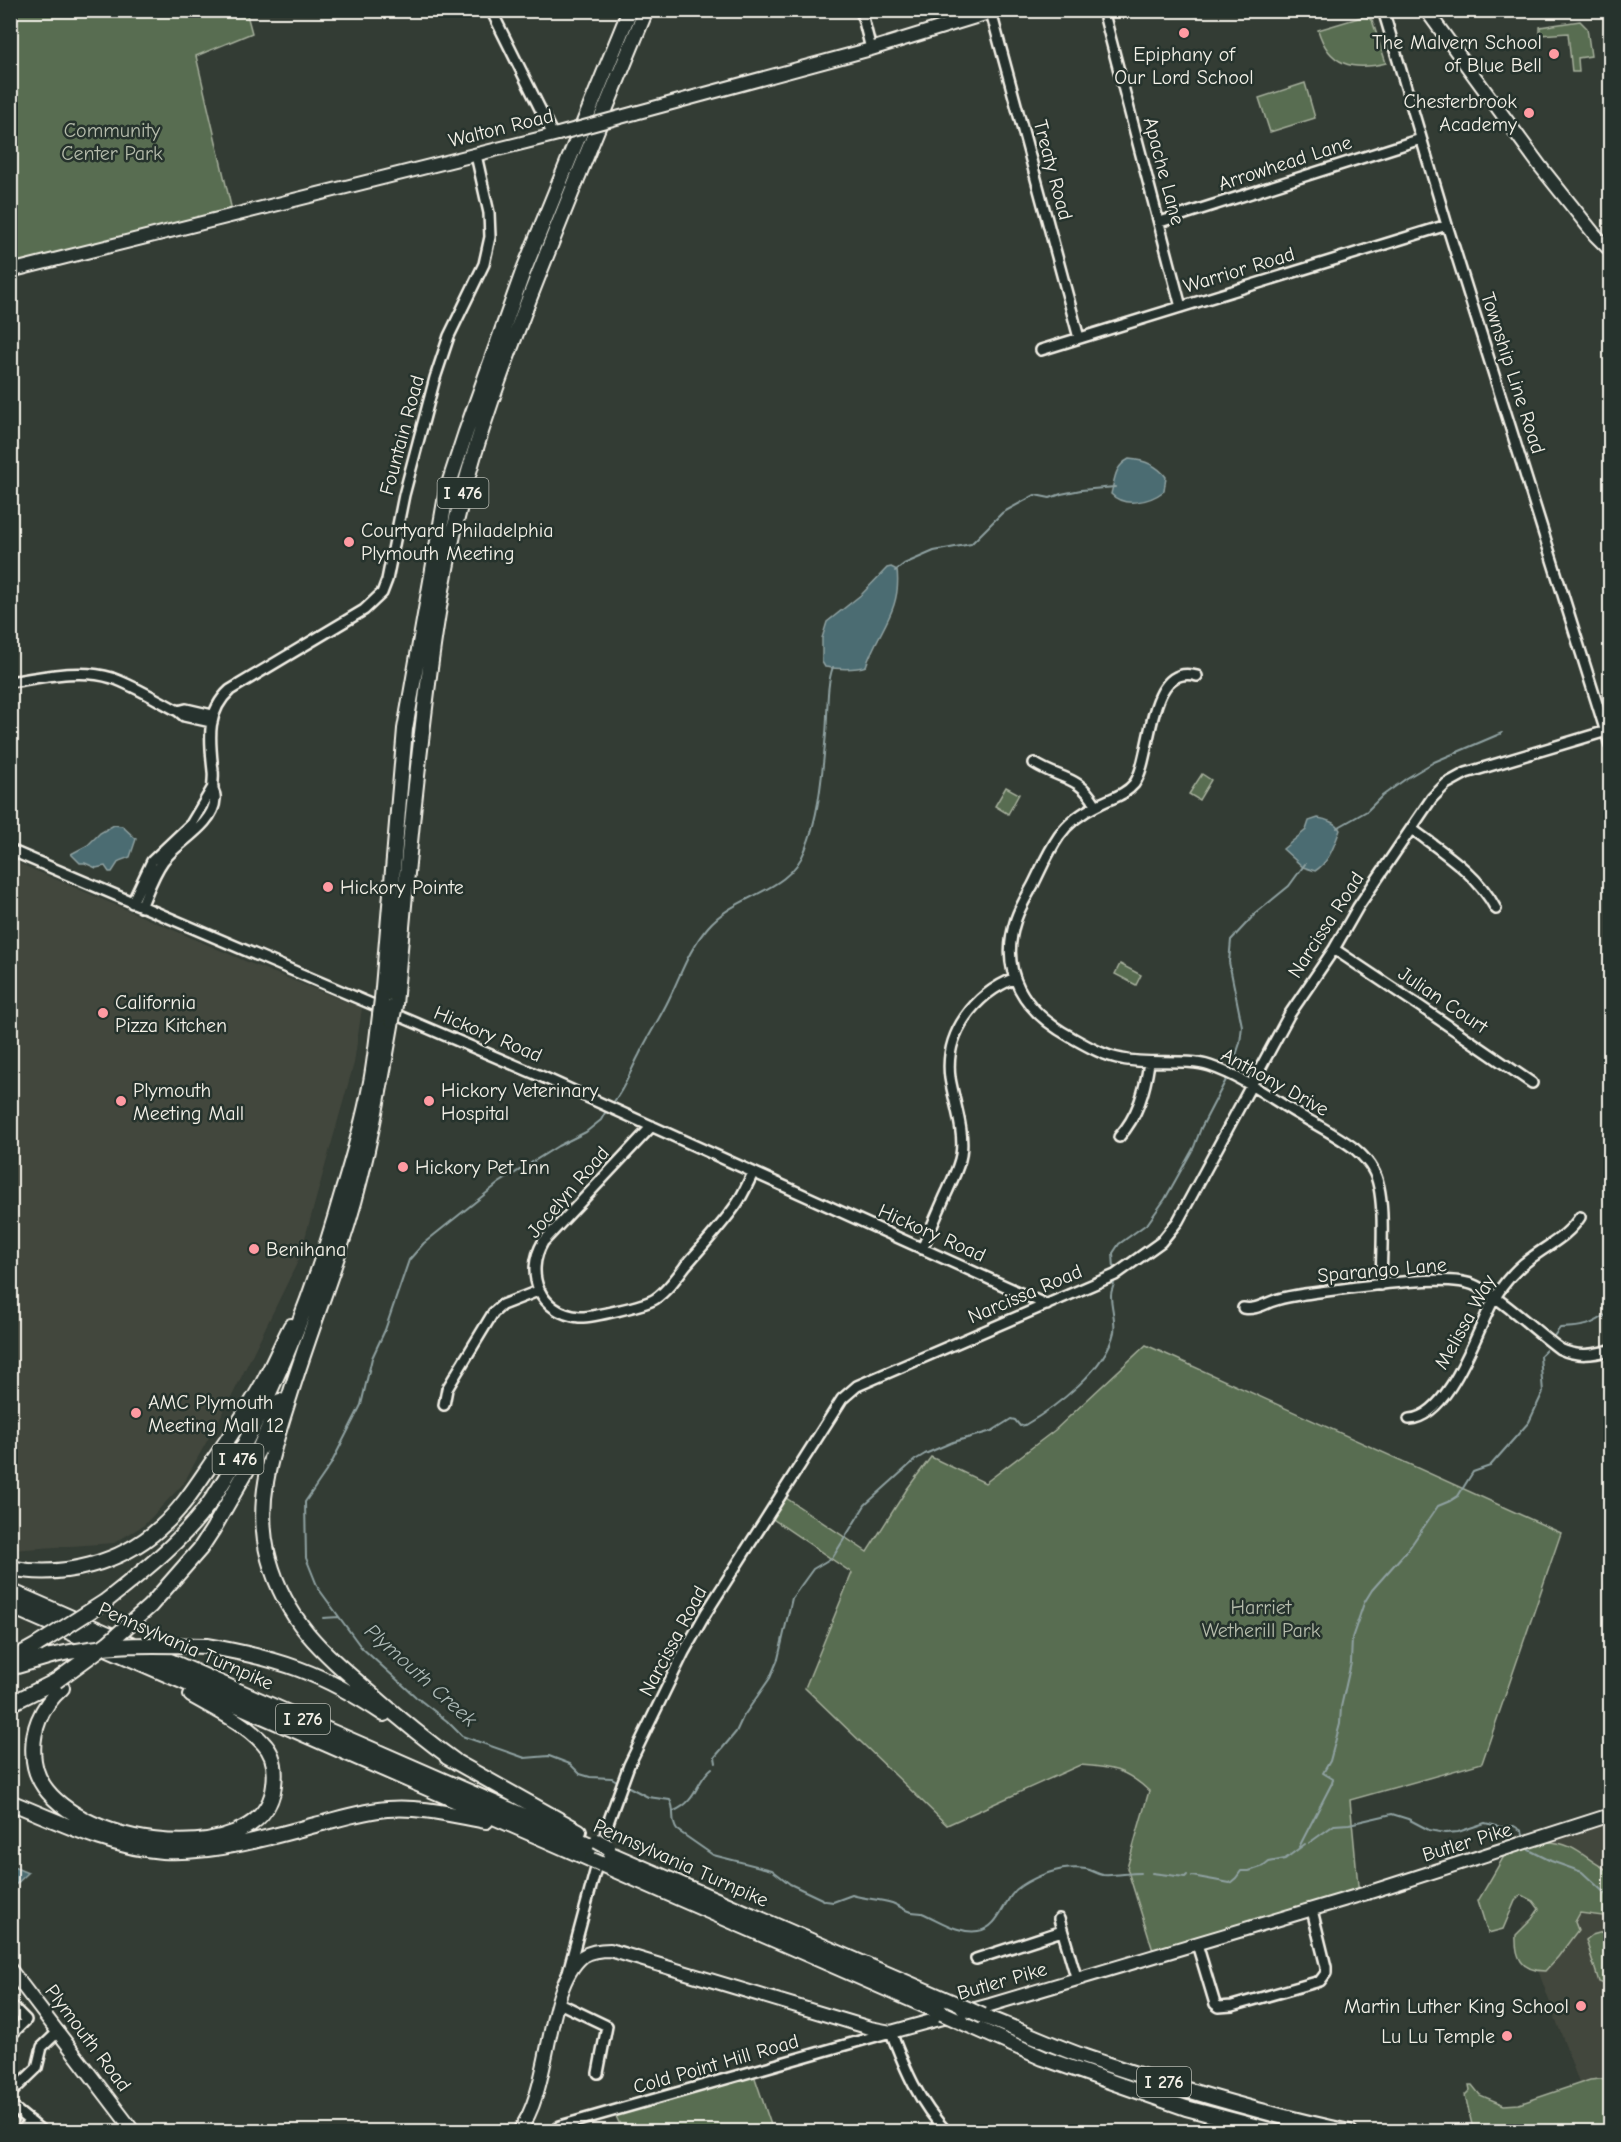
<svg xmlns="http://www.w3.org/2000/svg" width="1621" height="2142" font-family="'Comic Neue',sans-serif">
  <style>
    .built { fill: #43473d }
    .green { fill: #586d51; stroke: #a6af9c; stroke-width: 1.5 }
    .water { fill: #4b6c72; stroke: #8fa1a1; stroke-width: 1.5 }
    .lines { fill: none; stroke-linecap: round; stroke-linejoin: round }
    .stream { stroke: #8fa1a1; stroke-width: 2 }
    .minor-casing { stroke: #f4f1e8; stroke-width: 14 }
    .major-casing { stroke: #f4f1e8; stroke-width: 16 }
    .highway-casing { stroke: #f4f1e8; stroke-width: 18 }
    .minor { stroke: #26332d; stroke-width: 9 }
    .major { stroke: #26332d; stroke-width: 12 }
    .highway { stroke: #26332d; stroke-width: 14 }
    .major-bridge-casing { stroke: #f4f1e8; stroke-width: 16; stroke-linecap: butt }
    .highway-bridge-casing { stroke: #f4f1e8; stroke-width: 18; stroke-linecap: butt }
    .major-bridge { stroke: #26332d; stroke-width: 12 }
    .highway-bridge { stroke: #26332d; stroke-width: 14 }
    .poi-dot { fill: #ff9aa2; stroke: #26332d; stroke-width: 2 }
    .labels { text-anchor: middle; dominant-baseline: central; stroke-width: 5; stroke-linejoin: round; paint-order: stroke }
    .shield { fill: #26332d; stroke: #b6b8b0; stroke-width: 1.5 }
    .shield-label { font-size: 18px; font-weight: bold; fill: #f4f1e8 }
    .poi-label { font-size: 20px; fill: #f4f1e8; stroke: #26332d; text-anchor: start }
    .street-label { font-size: 20px; fill: #f4f1e8; stroke: #26332d }
    .park-label { font-size: 20px; fill: #b6bcac; stroke: #26332d }
    .water-label { font-size: 21px; font-style: italic; fill: #b0bcb9; stroke: #26332d }
  </style>
  <rect width="100%" height="100%" fill="#333c34"/>
  <filter id="ink" filterUnits="userSpaceOnUse"><feTurbulence type="fractalNoise" baseFrequency=".0167" numOctaves="2"/><feDisplacementMap in="SourceGraphic" scale="12" xChannelSelector="R" yChannelSelector="G"/><feConvolveMatrix kernelMatrix="1 2 1 2 8 2 1 2 1" color-interpolation-filters="sRGB"/></filter>
  <g filter="url(#ink)">
    <path class="built" d="M11 860 252 964 362 1008 354 1063 299 1259 232 1396 183 1484 144 1525 114 1543 11 1550Z
      M1610 1823V2088L1584 2097 1521 1923 1563 1909 1537 1846Z"/>
    <path class="green" d="M10 11H246L252 33 196 56 233 215 11 271Z
      M1365 16 1372 20 1386 63C1353 71 1329 66 1318 30Z
      M1580 21 1587 28 1591 56 1578 58 1579 72H1572L1568 33 1540 35V27Z
      M1305 83 1315 118 1270 132 1259 98Z
      M1202 774 1211 780 1199 800 1189 794Z
      M1006 787 1019 794 1008 814 995 806Z
      M1120 964 1141 975 1136 985 1115 974Z
      M1146 1345 1561 1533 1482 1763 1350 1800 1359 1896 1155 1957 1127 1868 1149 1791C1126 1769 1111 1767 1080 1765L947 1825 805 1688 852 1573 767 1515 780 1494 867 1552 907 1489 931 1457 985 1483 1055 1430Z
      M1547 1842C1576 1842 1587 1862 1610 1871V1917L1580 1913 1575 1922 1578 1930 1558 1957 1545 1971C1521 1971 1515 1957 1516 1935L1532 1919 1539 1909 1533 1901 1521 1895 1515 1901 1503 1929 1488 1933 1478 1901 1504 1856Z
      M1610 1930V1982L1604 1984 1599 1982 1586 1940 1592 1935Z
      M753 2072 773 2131H623L614 2112Z
      M1610 2078V2131H1494L1472 2125 1465 2095 1470 2090 1469 2085H1472L1480 2095 1504 2105 1519 2104 1590 2080Z"/>
    <path class="water" d="M1129 459C1144 460 1157 465 1166 477L1164 491C1150 502 1124 508 1111 494 1115 479 1114 467 1129 459Z
      M891 567 897 570C902 611 878 630 866 666 855 670 836 669 825 667L822 662V638L827 622 862 594 887 568Z
      M1318 818C1326 819 1336 823 1340 830 1334 846 1329 862 1315 871L1303 867 1283 849 1306 830 1309 821Z
      M114 825 122 826 136 839 130 857 119 861 112 872H109L105 866 96 868 85 863H80L71 854 88 845 100 833Z
      M11 1866 28 1873 11 1889 10 1866Z"/>
    <g class="lines">
      <path class="stream" d="M895 571 904 564 934 551 971 544 1002 513 1035 495 1050 498 1061 494 1081 490 1115 487
        M1337 828 1367 811 1382 796 1407 778 1434 762 1502 733
        M1230 1073 1240 1043 1242 1026 1229 962 1231 940 1256 913 1289 886 1305 864
        M613 1103C626 1086 629 1074 639 1055 648 1036 660 1018 669 999 681 974 689 949 708 927 736 894 789 893 805 850 820 813 822 773 826 734 828 714 826 685 833 667
        M606 1111 601 1120 586 1132 558 1146 499 1183 424 1243 409 1260 385 1330 372 1358 361 1405 331 1464 305 1502 306 1558 318 1588 361 1647 416 1697 447 1721 462 1736 525 1758 549 1756 570 1764 580 1774 590 1777 612 1778 620 1783
        M1114 1269 1113 1253 1119 1244 1148 1223 1165 1199 1194 1147 1201 1128 1227 1078
        M1554 1336 1560 1328C1584 1327 1591 1326 1610 1312
        M323 1618 339 1617
        M716 1763 715 1757 736 1732 743 1717 770 1678 778 1659 792 1598 813 1569 833 1557 865 1505 915 1460 925 1454 953 1442 992 1431 1011 1419 1015 1420 1020 1426 1025 1425C1056 1407 1106 1369 1114 1332 1116 1319 1111 1308 1111 1295 1111 1290 1114 1287 1114 1282
        M625 1785 648 1797 670 1800C676 1810 670 1821 677 1830L713 1855 772 1870 790 1884 826 1901 833 1902 852 1895C865 1899 879 1899 892 1903 898 1905 903 1909 908 1911 913 1913 918 1912 922 1913 939 1920 958 1934 978 1931 1001 1928 1003 1897 1021 1886 1040 1874 1063 1866 1086 1869 1092 1870 1097 1874 1103 1875 1114 1876 1128 1873 1140 1873
        M674 1811C698 1801 696 1780 712 1768
        M1309 1843 1334 1825 1349 1824 1392 1814 1408 1819 1429 1830 1445 1833 1458 1832 1485 1823 1501 1827 1514 1826 1522 1831 1524 1837
        M1299 1847 1332 1783 1333 1779 1323 1773 1330 1761 1340 1724 1341 1707 1351 1663 1352 1638 1364 1603 1372 1590 1410 1547 1438 1506 1450 1501 1458 1496 1473 1472 1490 1466 1529 1422 1543 1392 1540 1356 1546 1350
        M1529 1850 1551 1861 1582 1872 1610 1898
        M1152 1873 1185 1877 1187 1875
        M1192 1876 1230 1883 1236 1878 1241 1871H1249L1264 1866 1269 1862 1285 1859 1305 1844"/>
      <g class="minor-casing">
        <path id="minor" d="M491 10 553 135
          M861 10 871 49
          M1103 10 1181 307
          M1383 10 1447 225 1610 745
          M991 12 1079 338
          M1160 222 1421 139
          M1041 350 1447 225
          M1197 676C1146 661 1153 759 1134 784 1125 795 1111 798 1098 805 1083 812 1068 823 1059 836 1048 852 1041 869 1033 885 1027 896 1020 907 1016 919 998 973 1025 1012 1071 1037 1087 1046 1104 1056 1122 1059 1149 1065 1187 1058 1210 1066 1240 1076 1268 1096 1296 1113 1315 1124 1337 1135 1355 1149 1362 1155 1369 1162 1373 1170 1387 1194 1381 1255 1381 1285
          M10 682C42 677 81 668 112 678 135 686 157 700 178 711L184 716 211 722
          M178 711 186 709 212 715
          M1034 763C1060 780 1078 774 1096 805
          M1412 829C1444 853 1477 873 1496 909
          M10 850 545 1078 1047 1305
          M132 903 152 861 191 824 213 787
          M141 907C148 891 153 875 163 861 177 842 214 825 215 799 216 795 214 793 213 790 212 784 214 777 213 771 210 741 205 713 230 690L364 610 382 593 387 580 404 495 435 378 449 336 484 264 490 237 489 213 476 155
          M1334 949 1421 1007 1532 1083
          M652 1126 543 1242C524 1274 540 1313 579 1317 590 1318 646 1305 655 1299 667 1291 677 1277 686 1265 703 1246 721 1226 736 1205 743 1195 748 1183 753 1173
          M1119 1137C1138 1116 1145 1090 1149 1063
          M922 1249C931 1229 939 1209 948 1190 953 1178 959 1167 961 1155 965 1131 954 1102 950 1078 944 1033 975 994 1015 978
          M1243 1308C1255 1310 1262 1305 1273 1301 1283 1297 1294 1296 1304 1294 1341 1290 1446 1271 1476 1286 1504 1300 1534 1330 1560 1349 1577 1357 1593 1355 1610 1350
          M444 1405 447 1389 493 1313 502 1305 538 1291
          M1409 1419C1450 1417 1477 1330 1494 1299 1503 1284 1517 1268 1531 1258 1548 1245 1568 1236 1580 1217
          M1059 1919 1077 1980
          M1197 1944 1215 2004 1219 2007 1232 2006 1320 1981 1326 1973V1967L1312 1910
          M976 1959 1062 1931
          M568 1972 609 1820 629 1765 684 1652 706 1613 842 1399 857 1386 1115 1275 1161 1242 1178 1221 1289 1015 1334 949 1358 907 1432 798 1446 784 1466 773 1610 730
          M559 2003 607 2026 598 2073
          M10 2004 26 2020 10 2036
          M10 2094 37 2068 42 2047 59 2031
          M10 2105 43 2132
          M20 2132 30 2121
          M553 2132 560 2126 891 2032C905 2069 919 2103 947 2132"/>
      </g>
      <g class="major-casing">
        <path id="major" d="M1426 10 1540 166 1595 235 1610 250
          M635 113 871 49 998 10
          M10 271 558 134
          M10 1969 134 2132
          M518 2132C553 2089 544 1988 583 1956 591 1951 601 1950 610 1950L870 2028 891 2032 990 2005 1370 1892 1610 1815"/>
      </g>
      <g class="highway-casing">
        <path id="highway" d="M382 999 405 729 447 490 466 432 523 272 630 10
          M395 1005C402 925 409 846 418 767 428 680 438 591 460 506 477 435 503 367 529 299 567 202 606 107 646 10
          M392 1020C380 1088 368 1157 348 1223 330 1281 308 1337 290 1395 273 1448 253 1503 269 1559 287 1624 325 1654 374 1696 400 1719 427 1741 455 1761
          M10 1568C62 1579 121 1563 160 1528 180 1511 196 1486 211 1464 229 1438 247 1412 263 1383 273 1365 281 1345 291 1326
          M10 1591 595 1847
          M106 1601C142 1572 180 1543 208 1505 233 1470 251 1432 269 1393 299 1330 322 1264 341 1197 352 1161 363 1124 370 1087 375 1063 377 1039 380 1015
          M10 1606 592 1860
          M150 1606 200 1549 213 1529 259 1449 280 1401
          M206 1646C278 1658 323 1673 384 1714
          M10 1660 37 1645
          M10 1668 51 1656
          M62 1688C41 1706 30 1732 34 1761 45 1847 265 1878 274 1785 276 1770 274 1754 263 1743 244 1722 215 1709 191 1695
          M10 1704 56 1681
          M447 1757 579 1831
          M10 1802C60 1822 109 1847 162 1851 211 1854 268 1838 315 1825 339 1819 362 1811 387 1809 420 1806 453 1815 486 1821
          M606 1852 963 2007
          M601 1864 942 2013
          M983 2016C1017 2029 1051 2045 1085 2057 1170 2086 1263 2114 1350 2132
          M962 2022 1043 2058 1186 2108 1277 2132"/>
      </g>
      <use href="#minor" class="minor"/>
      <use href="#major" class="major"/>
      <use href="#highway" class="highway"/>
      <g class="major-bridge-casing">
        <path id="major-bridge" d="M558 134 635 113"/>
      </g>
      <g class="highway-bridge-casing">
        <path id="highway-bridge" d="M380 1015 382 999
          M392 1020 395 1005
          M37 1645 106 1601
          M51 1656C104 1643 152 1644 206 1646
          M56 1681 108 1643 150 1606
          M597 1841 608 1847
          M592 1860 601 1864
          M963 2007 983 2016
          M942 2013 962 2022"/>
      </g>
      <use href="#major-bridge" class="major-bridge"/>
      <use href="#highway-bridge" class="highway-bridge"/>
    </g>
  </g>
  <g class="poi-dot">
    <circle cx="1184" cy="33" r="6"/>
    <circle cx="1554" cy="54" r="6"/>
    <circle cx="1529" cy="113" r="6"/>
    <circle cx="349" cy="542" r="6"/>
    <circle cx="328" cy="887" r="6"/>
    <circle cx="103" cy="1013" r="6"/>
    <circle cx="121" cy="1101" r="6"/>
    <circle cx="429" cy="1101" r="6"/>
    <circle cx="403" cy="1167" r="6"/>
    <circle cx="254" cy="1249" r="6"/>
    <circle cx="136" cy="1413" r="6"/>
    <circle cx="1581" cy="2006" r="6"/>
    <circle cx="1507" cy="2036" r="6"/>
  </g>
  <g class="labels">
    <g class="shield">
      <rect x="437.5" y="478" width="51" height="30" rx="4.5"/>
      <rect x="212.5" y="1444" width="51" height="30" rx="4.5"/>
      <rect x="276" y="1704" width="54" height="30" rx="4.5"/>
      <rect x="1137" y="2067" width="54" height="30" rx="4.5"/>
    </g>
    <g class="shield-label">
      <text x="463" y="493">I 476</text>
      <text x="238" y="1459">I 476</text>
      <text x="303" y="1719">I 276</text>
      <text x="1164" y="2082">I 276</text>
    </g>
    <g class="poi-label">
      <text x="1542" y="42" text-anchor="end">The Malvern School<tspan x="1542" dy="23">of Blue Bell</tspan></text>
      <text x="1184" y="54" text-anchor="middle">Epiphany of<tspan x="1184" dy="23">Our Lord School</tspan></text>
      <text x="1517" y="101" text-anchor="end">Chesterbrook<tspan x="1517" dy="23">Academy</tspan></text>
      <text x="361" y="530">Courtyard Philadelphia<tspan x="361" dy="23">Plymouth Meeting</tspan></text>
      <text x="340" y="887">Hickory Pointe</text>
      <text x="115" y="1002">California<tspan x="115" dy="23">Pizza Kitchen</tspan></text>
      <text x="133" y="1090">Plymouth<tspan x="133" dy="23">Meeting Mall</tspan></text>
      <text x="441" y="1090">Hickory Veterinary<tspan x="441" dy="23">Hospital</tspan></text>
      <text x="415" y="1167">Hickory Pet Inn</text>
      <text x="266" y="1249">Benihana</text>
      <text x="148" y="1402">AMC Plymouth<tspan x="148" dy="23">Meeting Mall 12</tspan></text>
      <text x="1569" y="2006" text-anchor="end">Martin Luther King School</text>
      <text x="1495" y="2036" text-anchor="end">Lu Lu Temple</text>
    </g>
    <g class="street-label">
      <text transform="translate(501 128) rotate(-14)">Walton Road</text>
      <text transform="translate(1285 163) rotate(-18)">Arrowhead Lane</text>
      <text transform="translate(1053 170) rotate(75)">Treaty Road</text>
      <text transform="translate(1164 171) rotate(75)">Apache Lane</text>
      <text transform="translate(1239 270) rotate(-17)">Warrior Road</text>
      <text transform="translate(1513 373) rotate(72)">Township Line Road</text>
      <text transform="translate(402 435) rotate(-75)">Fountain Road</text>
      <text transform="translate(1326 925) rotate(-57)">Narcissa Road</text>
      <text transform="translate(1443 1000) rotate(34)">Julian Court</text>
      <text transform="translate(488 1034) rotate(23)">Hickory Road</text>
      <text transform="translate(1275 1082) rotate(29)">Anthony Drive</text>
      <text transform="translate(568 1192) rotate(-49)">Jocelyn Road</text>
      <text transform="translate(932 1233) rotate(24)">Hickory Road</text>
      <text transform="translate(1382 1270) rotate(-5)">Sparango Lane</text>
      <text transform="translate(1025 1294) rotate(-23)">Narcissa Road</text>
      <text transform="translate(1465 1322) rotate(-61)">Melissa Way</text>
      <text transform="translate(673 1641) rotate(-62)">Narcissa Road</text>
      <text transform="translate(186 1646) rotate(24)">Pennsylvania Turnpike</text>
      <text transform="translate(1467 1842) rotate(-17)">Butler Pike</text>
      <text transform="translate(681 1863) rotate(24)">Pennsylvania Turnpike</text>
      <text transform="translate(1002 1981) rotate(-16)">Butler Pike</text>
      <text transform="translate(88 2038) rotate(53)">Plymouth Road</text>
      <text transform="translate(716 2064) rotate(-16)">Cold Point Hill Road</text>
    </g>
    <g class="park-label">
      <text x="112" y="130">Community<tspan x="112" dy="23">Center Park</tspan></text>
      <text x="1261" y="1607">Harriet<tspan x="1261" dy="23">Wetherill Park</tspan></text>
    </g>
    <g class="water-label">
      <text transform="translate(421 1675) rotate(42)">Plymouth Creek</text>
    </g>
  </g>
  <rect width="1621" height="2142" fill="none" stroke="#26332d" stroke-width="36"/>
  <rect x="18" y="18" width="1585" height="2106" fill="none" stroke="#f4f1e8" stroke-width="2" filter="url(#ink)"/>
</svg>
